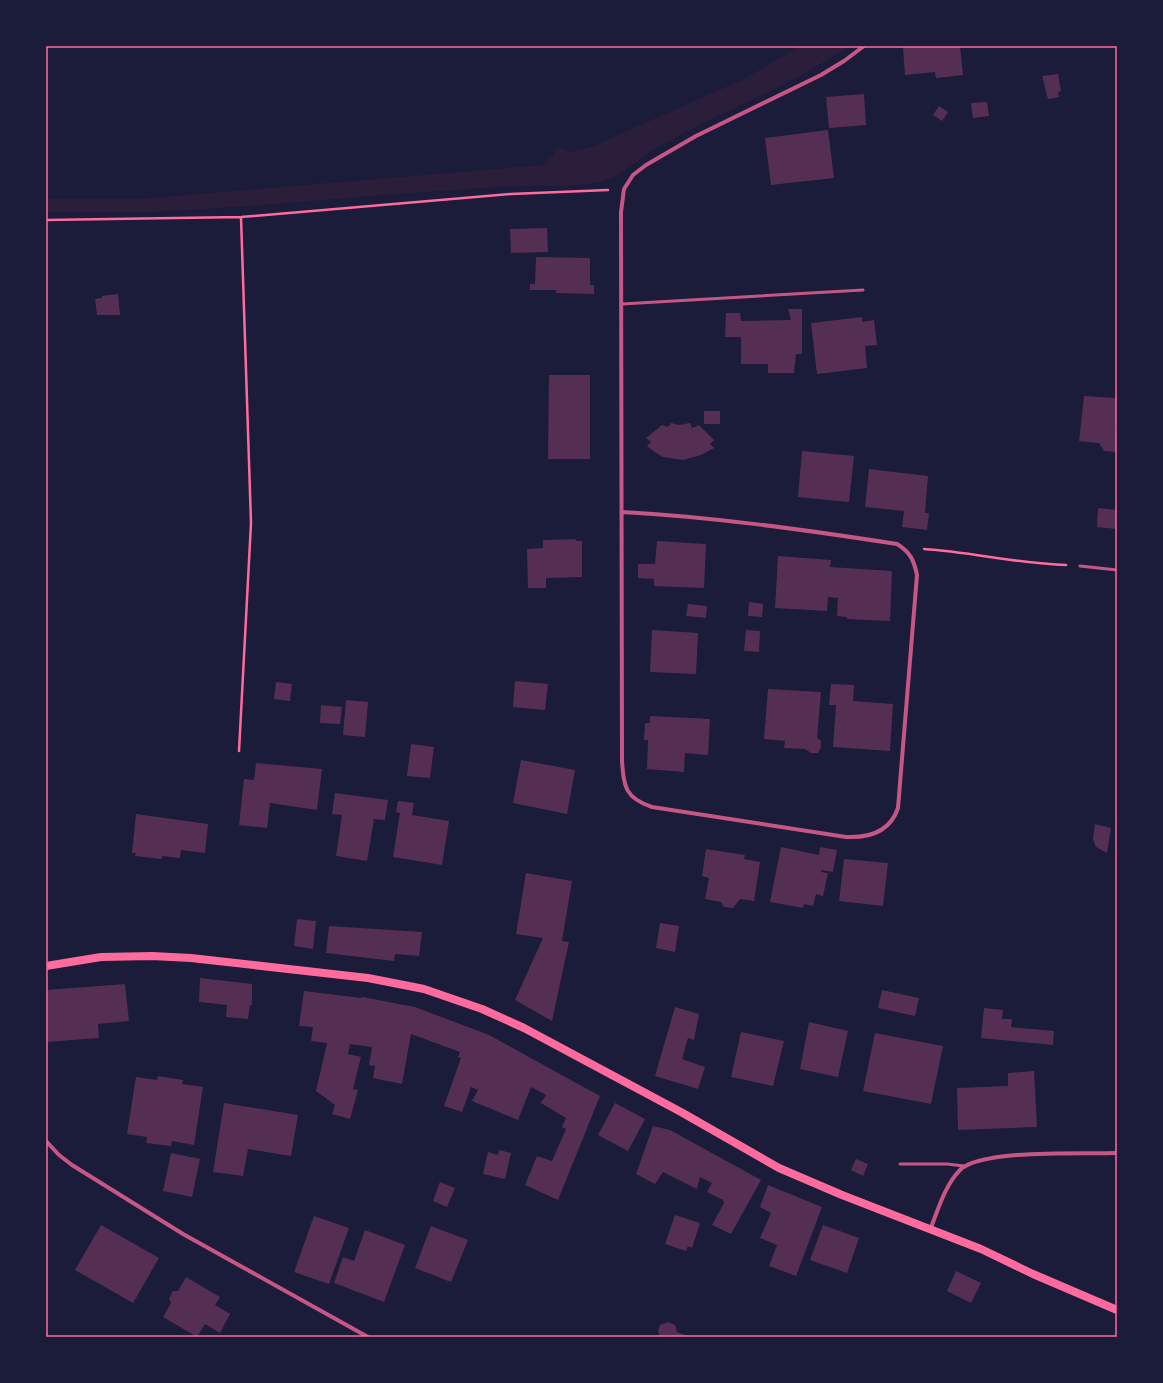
<svg xmlns="http://www.w3.org/2000/svg" width="1163" height="1383" font-family="Cabin,sans-serif">
  <style>
    .green { fill: #2a1e3b }
    .building { fill: #542f53 }
    .lines { fill: none; stroke-linecap: round; stroke-linejoin: round }
    .path { stroke: #ff6b9d; stroke-width: 2.5 }
    .service { stroke: #c65784; stroke-width: 3 }
    .minor { stroke: #c65784; stroke-width: 4 }
    .secondary { stroke: #ff6b9d; stroke-width: 8 }
    .neatline { fill: none; stroke: #ff6b9d; stroke-width: 1.5 }
  </style>
  <rect width="100%" height="100%" fill="#1b1b3a"/>
  <path class="green" d="M800 46H850C791 85 725 111 663 144 642 155 626 175 602 181 580 187 554 185 531 186 501 186 472 189 442 191 364 196 285 204 206 209 153 213 99 213 46 212V199H139L542 165 555 153 557 147 571 152 591 147 744 79Z"/>
  <path class="building" d="M910 46H960L963 75 936 78 935 72 905 75 903 47Z
    M1058 74 1061 91 1058 92 1059 97 1048 99 1042 76Z
    M864 94 866 125 829 128 826 97Z
    M987 102 989 116 973 118 971 103Z
    M939 106 948 112 942 121 933 115Z
    M828 130 834 178 771 185 765 138Z
    M547 228 548 252 511 253 510 229Z
    M536 257 590 258V285H594V294L556 293V290H530V284H535Z
    M118 294 120 315H97L95 299 102 298V296Z
    M788 309H802V354H796L794 373H768V364H741V337H725L726 313H740L741 321 791 320Z
    M862 317V322L874 320 877 345 865 346 867 368 817 374 811 323Z
    M549 375H590V459H548Z
    M1084 396 1117 398V423H1116L1115 431H1117V451L1115 452 1104 451 1099 443 1079 441Z
    M704 411H720V424H704Z
    M671 423 679 425 690 423 692 428 699 425 714 440 710 444 714 448 701 455 683 460 663 457 656 453 647 446 651 442 646 438 662 425 668 427Z
    M802 451 854 456 849 502 798 497Z
    M869 469 928 476 925 513H929L927 530 902 527 904 511 865 507Z
    M1098 508 1117 510V529L1097 527Z
    M576 539V541H582V577L546 578V588H528L527 549 543 548V540Z
    M657 541 706 544 704 588 654 586V579L638 578V564H655Z
    M778 556 831 560 830 567 892 571 890 621 847 619V617L837 616 838 598 828 597 827 611 775 608Z
    M749 602 763 604 762 617 748 616Z
    M688 604 707 606 706 618 686 616Z
    M652 630 698 633 696 674 650 672Z
    M746 630 760 631 759 652 744 651Z
    M515 681 548 684 545 710 513 707Z
    M276 682 292 684 290 701 274 699Z
    M831 684 854 685 853 701 893 704 890 751 833 747 836 705H829Z
    M768 689 821 692 817 738 821 741V747L818 753H811L805 749 784 748 785 741 764 739Z
    M346 700 368 702 365 737 343 735Z
    M321 705 342 707 340 724 320 723Z
    M650 716 710 719 708 755 685 753 684 772 647 769 648 740H644L645 723H650Z
    M411 744 434 747 430 778 407 776Z
    M521 760 575 770 567 814 513 803Z
    M256 763 322 769 317 810 270 803 267 828 239 825 244 779 254 780Z
    M335 793 388 800 385 820 374 819 367 861 336 856 342 815 332 814Z
    M398 801 414 803 412 815 449 821 442 865 393 857 400 813 396 812Z
    M136 814 208 824 205 853 181 850 180 858 162 856V859L135 856 136 853H132Z
    M1095 824 1111 828 1107 853 1096 847 1093 839Z
    M781 847 819 855 820 847 837 850 833 872 821 870V872L828 873 823 896 816 894 813 906 804 904 803 908 770 902Z
    M706 849 745 855 744 859 760 862 754 901 740 899 733 908 724 907 721 902 705 899 709 878 702 876Z
    M844 859 888 863 883 906 839 901Z
    M526 873 572 881 562 941 569 942 552 1021 515 1000 543 938 516 934Z
    M297 919 316 921 313 949 294 946Z
    M660 923 679 926 675 952 656 948Z
    M329 926 422 932 419 956 395 954 394 961 326 953Z
    M200 978 252 984V1005H250L248 1019 226 1017 227 1005 199 1002Z
    M125 984 129 1021 98 1024 99 1038 46 1042V990Z
    M882 990 919 998 915 1016 878 1008Z
    M304 991 361 998 362 997 415 1007 489 1035 600 1096 558 1200 525 1185 537 1156 552 1161 566 1129 562 1127 566 1118 541 1103 546 1095 531 1087 518 1120 472 1101 478 1090 471 1087 462 1112 444 1106 461 1058 458 1057 460 1052 411 1034 402 1084 373 1078 375 1066 369 1065 372 1047 350 1044 348 1054 361 1057 353 1089 358 1090 350 1119 332 1114 335 1105 316 1091 327 1043 311 1041 313 1027 299 1026Z
    M675 1007 699 1014 694 1040 688 1038 682 1059 705 1067 698 1089 655 1076Z
    M984 1008 1003 1010 1002 1019H1012L1011 1027 1054 1031 1053 1045 981 1038Z
    M809 1022 848 1031 838 1077 800 1069Z
    M741 1032 784 1041 773 1086 731 1077Z
    M875 1033 943 1046 931 1104 863 1091Z
    M1034 1071 1037 1127 958 1130 957 1088 1008 1086V1073Z
    M158 1076 183 1080 182 1084 203 1087 194 1145 172 1141 171 1146 146 1143 147 1137 127 1134 136 1077 157 1080Z
    M224 1103 298 1115 291 1156 248 1149 243 1176 213 1172Z
    M615 1103 645 1119 628 1151 598 1135Z
    M653 1126 670 1130 761 1180 731 1234 712 1225 724 1203 723 1200 707 1192 712 1183 700 1177 697 1189 663 1172 655 1184 636 1174Z
    M499 1150 511 1153 505 1179 483 1174 488 1152 498 1155Z
    M171 1153 200 1159 192 1197 163 1191Z
    M856 1159 868 1164 863 1176 851 1170Z
    M440 1182 455 1188 447 1207 433 1201Z
    M768 1185 822 1207 796 1276 769 1266 777 1245 760 1238 771 1213 760 1207Z
    M675 1215 700 1223 692 1248 688 1246 686 1251 665 1244Z
    M314 1216 349 1228 329 1284 294 1272Z
    M101 1225 159 1258 133 1303 75 1270Z
    M823 1225 859 1238 847 1273 810 1260Z
    M431 1226 468 1240 451 1282 415 1268Z
    M365 1230 405 1245 384 1302 334 1283 343 1257 354 1261Z
    M956 1271 981 1283 971 1303 947 1291Z
    M186 1277 220 1297 215 1305 230 1314 220 1333 205 1324 197 1337 163 1317 171 1303 169 1299 173 1291H178Z
    M668 1322 675 1325 677 1332 690 1337H660L658 1331 660 1325Z"/>
  <g class="lines">
    <path class="path" d="M46 220 241 217 511 194 608 190
      M924 549C972 552 1018 564 1066 565
      M239 751 251 523 241 217"/>
    <path class="service" d="M622 304 863 290
      M1080 566 1117 570
      M900 1164H947L964 1166"/>
    <path class="minor" d="M622 512C714 517 806 530 897 544 910 552 914 560 917 575L898 808C890 832 868 838 846 837L652 807C625 798 624 787 622 761L621 212 624 189 633 175 646 165 696 136 821 75 844 61 864 46
      M46 1141 59 1155 72 1165 183 1234 368 1337
      M930 1230C938 1210 945 1185 960 1170 981 1149 1085 1154 1117 1153"/>
    <path class="secondary" d="M46 966 101 957 152 956 191 958 368 978 424 989 482 1009 524 1028 681 1112 779 1168 842 1195 981 1249 1033 1274 1117 1310"/>
  </g>
  <rect width="1163" height="1383" fill="none" stroke="#1b1b3a" stroke-width="94"/>
  <rect x="47" y="47" width="1069" height="1289" class="neatline"/>
</svg>
